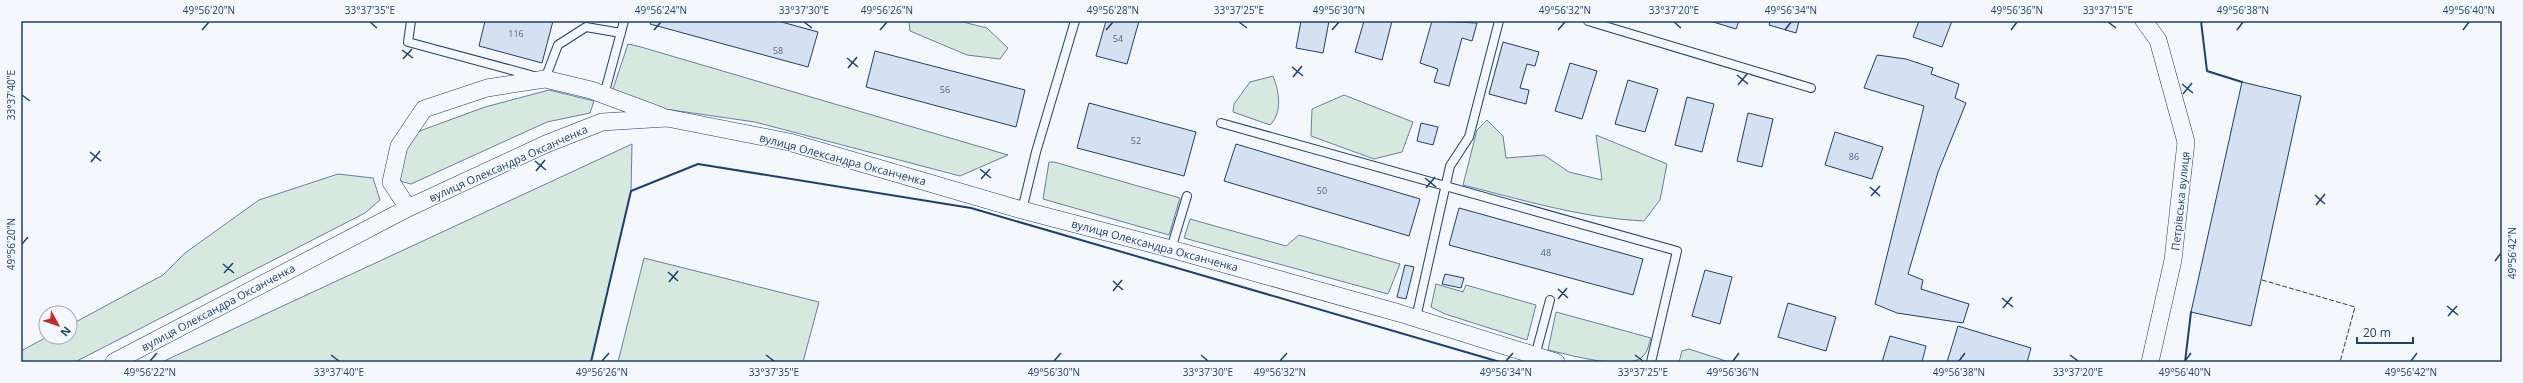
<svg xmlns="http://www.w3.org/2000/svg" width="2523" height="383" font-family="'Open Sans',sans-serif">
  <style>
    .green { fill: #d7e8df; stroke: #687fa3 }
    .building { fill: #d5e0f0; stroke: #1d3f73 }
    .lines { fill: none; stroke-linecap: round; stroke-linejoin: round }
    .service-casing { stroke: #1d3f73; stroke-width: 10 }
    .minor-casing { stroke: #1d3f73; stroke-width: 18 }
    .service { stroke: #f4f7fb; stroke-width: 8 }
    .minor { stroke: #f4f7fb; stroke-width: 17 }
    .fence { stroke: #1d3f73; stroke-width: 1; stroke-dasharray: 5 2; stroke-linecap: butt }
    .wall { stroke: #1d3f73; stroke-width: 2 }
    .ticks { fill: none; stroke: #1d3f73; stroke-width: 1.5 }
    .labels { text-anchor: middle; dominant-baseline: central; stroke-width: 3; stroke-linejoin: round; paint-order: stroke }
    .number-label { font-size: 9px; fill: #4b6792 }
    .street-label { font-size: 11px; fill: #1d3f73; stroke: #f4f7fb }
    .neatline { fill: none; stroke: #1d3f73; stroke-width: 1.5 }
    .ticks-label { font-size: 10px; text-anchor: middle; fill: #1d3f73 }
  </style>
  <rect width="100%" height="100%" fill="#f4f7fb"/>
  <path class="green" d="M909 21H959L987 28 1008 48 1000 59 967 55 910 31Z
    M628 44 641 47 1008 155 960 176 755 122 658 108 613 89Z
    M1273 76C1279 91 1283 112 1270 125L1233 112 1234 104 1250 82Z
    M549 90 594 101 590 113 547 122 411 184 400 181 405 150 417 132 485 107Z
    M1344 95 1413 122 1402 152 1374 159 1311 136 1312 109Z
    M1487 120 1503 136 1506 158 1544 155 1569 172 1602 180 1596 135 1667 164 1660 200 1644 221C1582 218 1523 200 1463 185L1477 130Z
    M632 144 631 191 591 362H162Z
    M1049 162H1054L1180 198 1169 235 1043 199Z
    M338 174 373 178 380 200 365 213 75 362H21V351L47 337H70V325L163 275 185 253 259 200Z
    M1190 219 1286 246 1299 235 1400 264 1388 294 1184 238Z
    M644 258 819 302 803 362H618Z
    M1436 284 1463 292 1466 285 1536 305 1527 340 1445 314 1431 307Z
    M1556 312 1651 338C1649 343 1648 351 1644 355 1631 373 1567 354 1548 350Z
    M1689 349 1729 362H1679L1682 351Z"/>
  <path class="building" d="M485 21H553L542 63 479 46Z
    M651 21H778L818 32 808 67 650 24Z
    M1106 21H1139L1127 64 1096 56Z
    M1301 21H1329L1323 53 1296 48Z
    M1364 21H1392L1382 60 1355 52Z
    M1432 21 1477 23 1472 41 1462 38 1449 86 1434 82 1438 69 1420 63Z
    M1710 21H1739L1736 29Z
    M1770 21H1799L1796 33 1769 25Z
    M1919 21H1952L1942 47 1913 37Z
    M1503 42 1539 52 1535 66 1527 64 1520 88 1529 90 1526 104 1489 94Z
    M875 51 1025 90 1016 127 866 87Z
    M1877 55 1906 59 1933 68 1931 74 1959 84 1955 98 1966 103 1938 172 1908 274 1923 280 1921 289 1969 304 1963 323 1897 313 1875 304 1924 106 1864 88Z
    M1570 63 1597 71 1582 119 1555 111Z
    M1628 80 1658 89 1645 132 1615 124Z
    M2242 82 2301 96 2251 326 2191 312Z
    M1687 97 1714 104 1702 152 1675 145Z
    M1089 103 1196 132 1184 176 1077 148Z
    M1748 113 1773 119 1762 167 1737 161Z
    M1421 123 1438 127 1433 145 1417 141Z
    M1835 132 1883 147 1872 179 1825 165Z
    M1236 144 1420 199 1409 236 1224 181Z
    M1459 208 1643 259 1633 295 1449 245Z
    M1405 265 1414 267 1406 299 1397 297Z
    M1705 270 1732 277 1720 324 1692 316Z
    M1445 274 1464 278 1461 288 1442 284Z
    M1788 303 1836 317 1826 351 1778 337Z
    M1958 326 2031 348 2027 362H1947Z
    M1890 336 1926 346 1922 362H1882Z"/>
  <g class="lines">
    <g class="service-casing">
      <path id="service" d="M411 21 408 42 545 79 558 45 586 27 621 33
        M1588 21 1811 88
        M604 95 624 21
        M1221 123 1677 251 1651 362
        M1022 210 1036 152 1075 21
        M1171 249 1187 196
        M1416 318 1450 166 1469 137 1499 21
        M1535 356 1550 300"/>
    </g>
    <g class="minor-casing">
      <path id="minor" d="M2144 21 2158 40 2186 142 2173 260 2150 362
        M408 208 391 182 399 146 424 109 487 88 545 79 591 90 661 116
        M114 362 408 208 546 144 602 122 667 118 789 142 1022 210 1171 249 1399 313 1556 362"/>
    </g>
    <use href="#service" class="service"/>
    <use href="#minor" class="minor"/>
    <path class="fence" d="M2262 280 2355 307 2340 362"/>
    <path class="wall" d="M2201 21 2207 71 2242 82
      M591 362 631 191 698 164 971 208 1500 362
      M2185 362 2191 312"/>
  </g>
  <path class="ticks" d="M370 22 377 28M804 22 812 28M1239 22 1247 28M1674 22 1681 28M2108 22 2116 28M202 30 209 22M654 30 661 22M880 30 887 22M1106 30 1113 22M1332 30 1339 22M1558 30 1565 22M1785 30 1791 22M2011 30 2017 22M2237 30 2243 22M2463 30 2469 22M402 50 413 58M847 58 858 67M403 59 412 49M1292 67 1303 76M848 68 857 57M1737 75 1748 84M1293 77 1302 66M2182 84 2193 93M1738 85 1747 74M2183 94 2192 83M22 95 30 101M90 152 101 161M535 161 546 170M91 162 100 151M980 169 991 178M536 171 545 160M1425 178 1436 187M981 179 990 169M1870 187 1880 196M1426 188 1435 177M2315 195 2325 204M1871 196 1880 186M2316 205 2325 194M22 244 28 237M2495 261 2501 253M223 264 234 273M668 272 678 281M224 273 233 263M1113 281 1123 290M669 282 678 271M1558 289 1568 298M1113 291 1122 280M2002 298 2013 307M1558 299 1567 288M2447 306 2458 315M2003 308 2012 297M2448 316 2457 306M331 355 339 361M766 355 774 361M1201 355 1208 361M1635 355 1643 361M2070 355 2078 361M150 361 157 353M602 361 609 353M1054 361 1061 353M1280 361 1287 353M1506 361 1513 353M1733 361 1739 353M1959 361 1965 353M2185 361 2191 353M2411 361 2417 353"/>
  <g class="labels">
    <g class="number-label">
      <text x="516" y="33">116</text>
      <text x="1118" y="38">54</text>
      <text x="778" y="50">58</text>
      <text x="945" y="89">56</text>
      <text x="1136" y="140">52</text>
      <text x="1854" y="156">86</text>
      <text x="1322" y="190">50</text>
      <text x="1546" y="252">48</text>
    </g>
    <g class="street-label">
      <text transform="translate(843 159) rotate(15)">вулиця Олександра Оксанченка</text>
      <text transform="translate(508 163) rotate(-24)">вулиця Олександра Оксанченка</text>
      <text transform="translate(2180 201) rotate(-84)">Петрівська вулиця</text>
      <text transform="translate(1155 245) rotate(15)">вулиця Олександра Оксанченка</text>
      <text transform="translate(218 307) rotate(-28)">вулиця Олександра Оксанченка</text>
    </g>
  </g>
  <rect width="2523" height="383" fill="none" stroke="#f4f7fb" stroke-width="44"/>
  <g transform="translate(58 325) rotate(130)"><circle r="19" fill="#f4f7fb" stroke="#9eadc5"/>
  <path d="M0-3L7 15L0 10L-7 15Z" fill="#c62828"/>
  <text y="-6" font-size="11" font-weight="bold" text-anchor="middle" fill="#1d3f73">N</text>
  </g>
  <path d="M2357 337v6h56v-6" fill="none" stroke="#1d3f73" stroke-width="2"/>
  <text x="2363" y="337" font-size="12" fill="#1d3f73" stroke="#f4f7fb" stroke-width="3" paint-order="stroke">20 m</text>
  <rect x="22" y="22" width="2479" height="339" class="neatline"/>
  <g class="ticks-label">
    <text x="209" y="14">49°56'20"N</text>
    <text x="370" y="14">33°37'35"E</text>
    <text x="661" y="14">49°56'24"N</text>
    <text x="804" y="14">33°37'30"E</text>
    <text x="887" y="14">49°56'26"N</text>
    <text x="1113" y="14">49°56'28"N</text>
    <text x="1239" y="14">33°37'25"E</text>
    <text x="1339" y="14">49°56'30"N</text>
    <text x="1565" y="14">49°56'32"N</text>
    <text x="1674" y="14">33°37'20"E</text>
    <text x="1791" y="14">49°56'34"N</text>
    <text x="2017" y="14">49°56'36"N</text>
    <text x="2108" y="14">33°37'15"E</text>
    <text x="2243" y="14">49°56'38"N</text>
    <text x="2469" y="14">49°56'40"N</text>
    <text transform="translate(11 95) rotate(-90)" y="4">33°37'40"E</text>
    <text transform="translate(11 244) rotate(-90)" y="4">49°56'20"N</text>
    <text transform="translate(2512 253) rotate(-90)" y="4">49°56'42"N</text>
    <text x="150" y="376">49°56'22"N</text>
    <text x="339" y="376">33°37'40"E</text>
    <text x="602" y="376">49°56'26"N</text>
    <text x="774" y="376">33°37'35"E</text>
    <text x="1054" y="376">49°56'30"N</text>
    <text x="1208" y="376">33°37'30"E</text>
    <text x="1280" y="376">49°56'32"N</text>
    <text x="1506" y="376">49°56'34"N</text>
    <text x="1643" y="376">33°37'25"E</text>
    <text x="1733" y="376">49°56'36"N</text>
    <text x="1959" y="376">49°56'38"N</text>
    <text x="2078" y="376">33°37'20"E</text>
    <text x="2185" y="376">49°56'40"N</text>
    <text x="2411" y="376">49°56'42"N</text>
  </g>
</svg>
